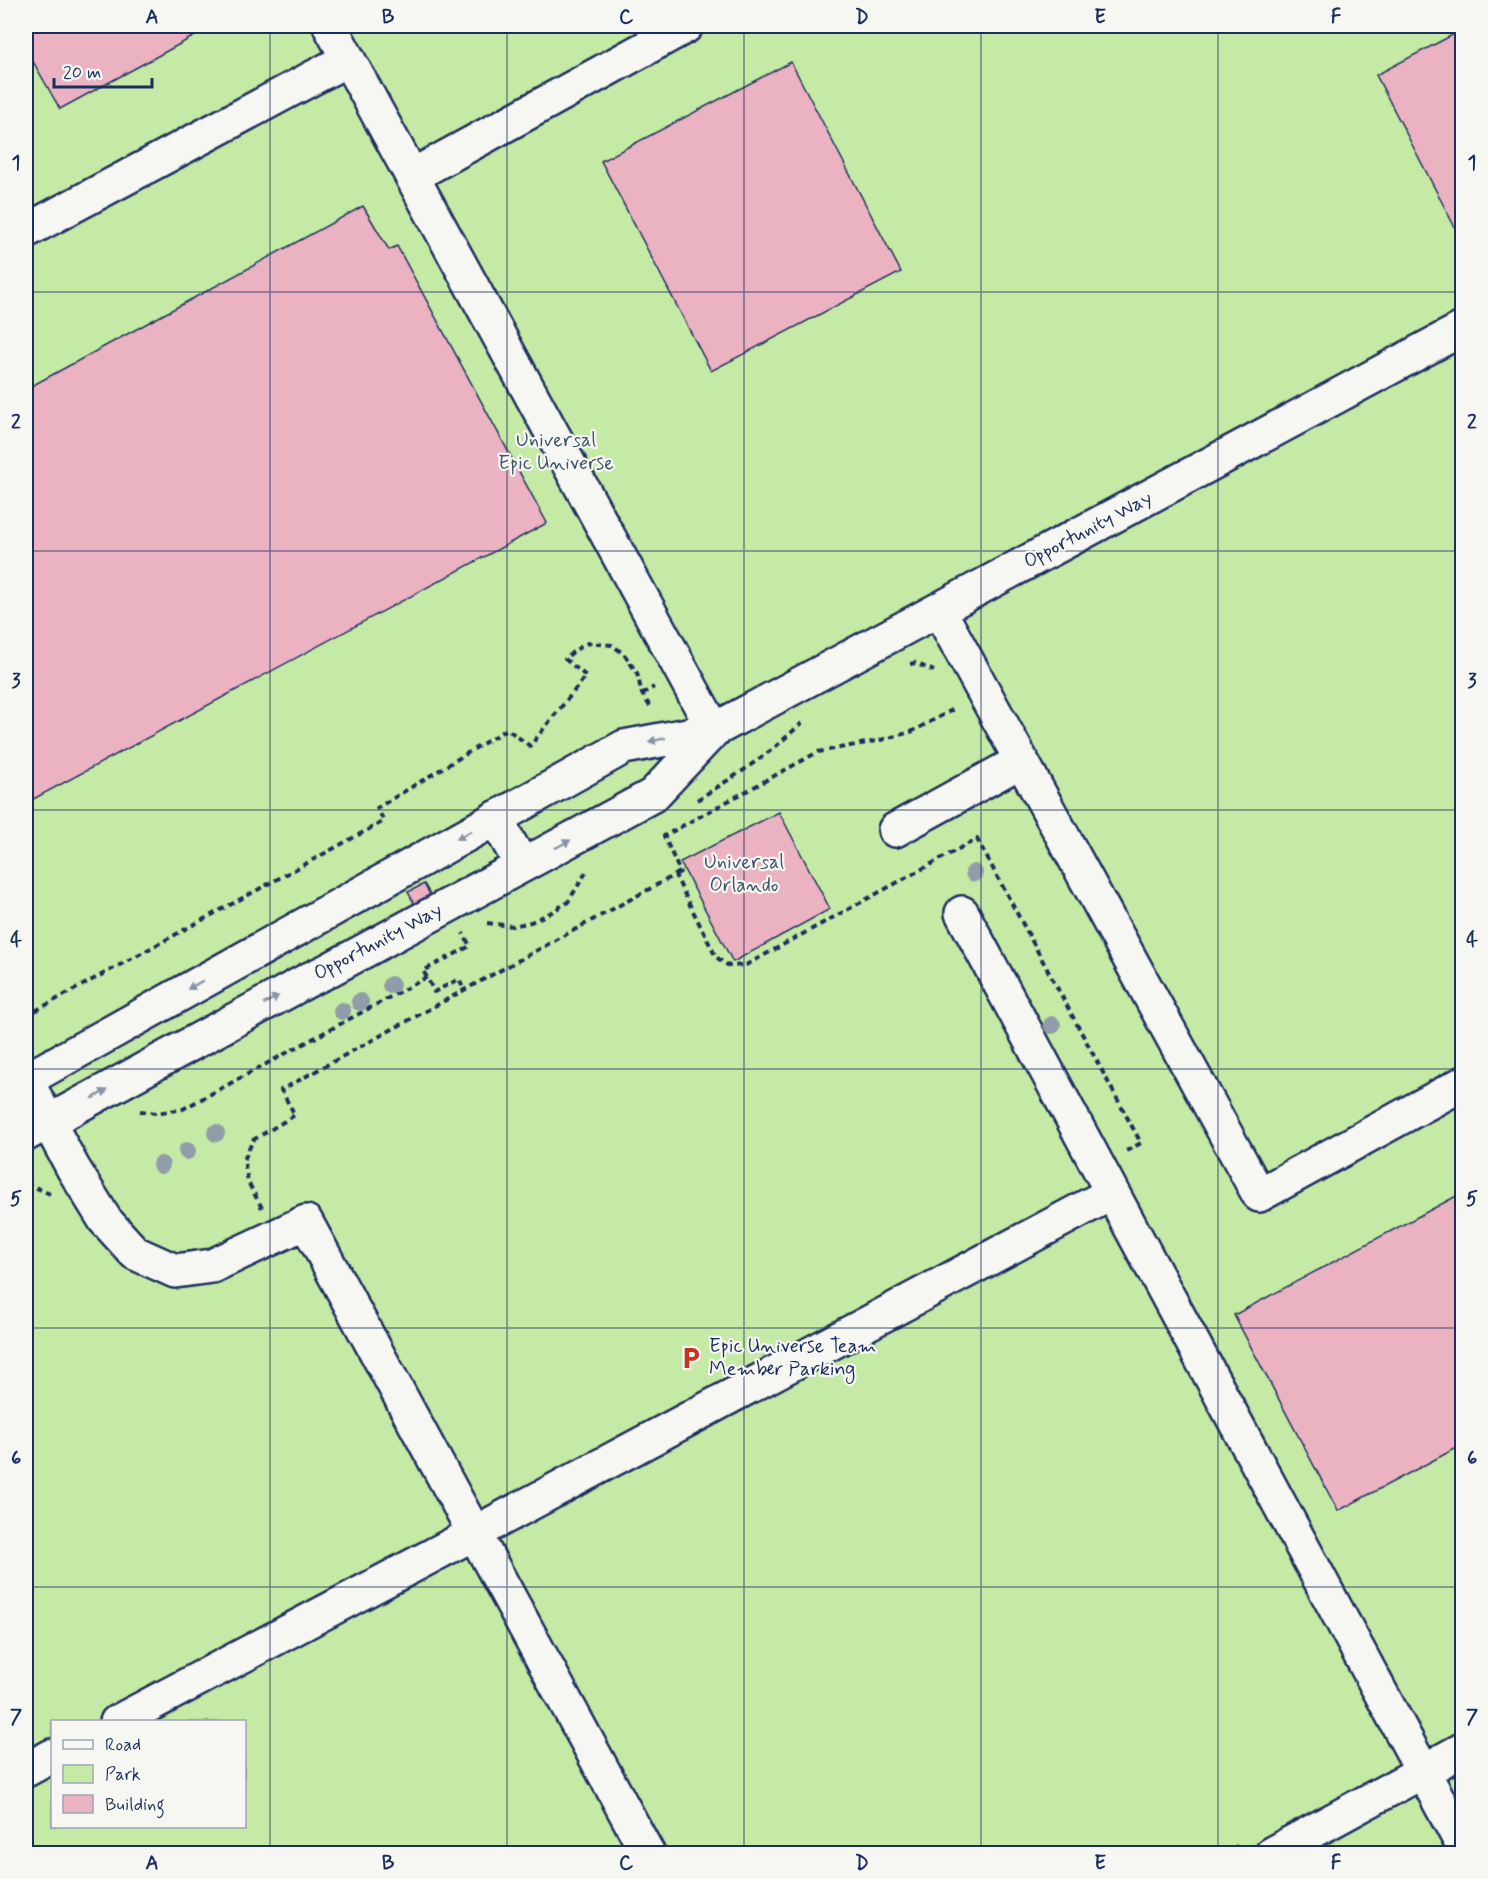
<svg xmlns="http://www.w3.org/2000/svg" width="1488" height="1879" font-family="Mynerve,sans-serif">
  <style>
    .green { fill: #c5eaa5; stroke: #708c82; stroke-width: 1.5; fill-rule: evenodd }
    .building { fill: #ebb2c2; stroke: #1b2f5e; stroke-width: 1.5 }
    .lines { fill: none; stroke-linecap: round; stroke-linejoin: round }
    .minor-casing { stroke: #1b2f5e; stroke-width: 38 }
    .path { stroke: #1b2f5e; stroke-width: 4; stroke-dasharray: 6 4.5; stroke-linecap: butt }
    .minor { stroke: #f6f6f2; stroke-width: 33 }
    .tree { fill: #909da8 }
    .oneway { fill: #8892a8 }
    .grid { fill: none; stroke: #1b2f5e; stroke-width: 1.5; stroke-opacity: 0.55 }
    .labels { text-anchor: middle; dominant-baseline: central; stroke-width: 4.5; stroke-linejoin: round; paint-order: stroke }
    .park-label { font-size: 20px; fill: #3d546c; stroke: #f6f6f2 }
    .street-label { font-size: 20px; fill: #1b2f5e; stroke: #f6f6f2 }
    .poi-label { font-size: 20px; fill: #1b2f5e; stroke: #f6f6f2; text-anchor: start }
    .neatline { fill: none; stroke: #1b2f5e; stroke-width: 2 }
    .grid-label { font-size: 20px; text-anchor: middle; font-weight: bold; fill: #1b2f5e }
  </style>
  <rect width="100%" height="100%" fill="#f6f6f2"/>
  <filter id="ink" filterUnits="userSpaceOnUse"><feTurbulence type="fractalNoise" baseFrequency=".0167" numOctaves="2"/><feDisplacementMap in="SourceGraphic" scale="12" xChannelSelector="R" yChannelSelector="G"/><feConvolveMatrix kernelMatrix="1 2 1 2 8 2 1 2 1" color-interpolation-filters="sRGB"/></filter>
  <g filter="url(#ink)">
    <path class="green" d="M26 26H1462V1853L26 1854ZM52 1722H244V1826H52Z"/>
    <path class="building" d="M26 26H213L60 109 31 58 26 61Z
      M1462 30V241L1376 75Z
      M791 62 901 272 711 371 601 161Z
      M363 206 389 250 397 246 547 523 26 803V389Z
      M779 812 830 909 733 962 680 862Z
      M424 884 431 896 415 905 408 892Z
      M1462 1193V1445L1338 1511 1234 1315Z"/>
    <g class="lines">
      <g class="minor-casing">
        <path id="minor" d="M330 26 714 730
          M412 176 686 26
          M26 231 348 59
          M939 610 1259 1195 1462 1084
          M495 818 522 865
          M895 830 1021 761
          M962 913 1462 1844
          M26 1080 624 747 714 730 1462 329
          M26 1080 73 1168 105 1220 135 1253 175 1271 212 1266 306 1222 648 1854
          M26 1134 308 980 325 972 653 795 714 730
          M117 1722 454 1544 1112 1193
          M26 1770 52 1756
          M1271 1854 1462 1750"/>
      </g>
      <path class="path" d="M910 664 915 663 934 671
        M642 694 654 687
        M697 800 744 770 774 748 802 723
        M675 875 680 872 664 836 818 752 877 741 911 732 956 708
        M487 923 513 926 531 922 550 913 568 902 588 869
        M427 977 423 971 470 946 463 933
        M26 1016 384 821 377 808 507 729 530 746 586 676 565 659 575 650 588 643 612 645 624 654 637 673 642 694 651 708
        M140 1111 157 1113 183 1109 427 977 434 992 459 979 464 990
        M26 1183 50 1194
        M262 1208 248 1182 244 1160 253 1140 295 1115 281 1090 675 875 716 957 729 966 746 965 977 839 1141 1143 1126 1151
        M1223 1854 1239 1845"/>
      <use href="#minor" class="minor"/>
    </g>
    <g class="tree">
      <circle cx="974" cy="873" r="9"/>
      <circle cx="391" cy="985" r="9"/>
      <circle cx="360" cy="1002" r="9"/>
      <circle cx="342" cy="1011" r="9"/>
      <circle cx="1052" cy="1025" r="9"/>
      <circle cx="216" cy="1133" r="9"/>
      <circle cx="187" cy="1151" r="9"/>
      <circle cx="161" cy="1165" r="9"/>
    </g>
    <defs><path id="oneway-solid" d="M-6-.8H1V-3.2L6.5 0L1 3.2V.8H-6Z" transform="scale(1.5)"/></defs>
    <g class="oneway">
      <use href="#oneway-solid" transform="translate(657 740) rotate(168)"/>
      <use href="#oneway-solid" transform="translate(464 835) rotate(151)"/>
      <use href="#oneway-solid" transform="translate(563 844) rotate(-28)"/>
      <use href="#oneway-solid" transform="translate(195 985) rotate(151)"/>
      <use href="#oneway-solid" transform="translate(271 1000) rotate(-29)"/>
      <use href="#oneway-solid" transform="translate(100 1094) rotate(-29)"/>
    </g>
  </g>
  <path class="grid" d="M270 26V1854M507 26V1854M744 26V1854M981 26V1854M1218 26V1854M26 292H1462M26 551H1462M26 810H1462M26 1069H1462M26 1328H1462M26 1587H1462"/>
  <defs>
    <g id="parking-bare" transform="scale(1.8)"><path d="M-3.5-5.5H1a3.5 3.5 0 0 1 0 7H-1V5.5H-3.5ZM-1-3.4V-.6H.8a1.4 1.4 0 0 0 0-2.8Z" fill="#c8321e" stroke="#f6f6f2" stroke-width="2.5" paint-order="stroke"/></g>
  </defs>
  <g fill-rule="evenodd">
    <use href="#parking-bare" x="691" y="1358"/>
  </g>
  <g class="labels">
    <g class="park-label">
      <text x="556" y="440">Universal<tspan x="556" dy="23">Epic Universe</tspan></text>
      <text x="744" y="862">Universal<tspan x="744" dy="23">Orlando</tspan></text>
    </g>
    <g class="street-label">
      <text transform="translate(1088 530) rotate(-28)">Opportunity Way</text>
      <text transform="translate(378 942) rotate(-28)">Opportunity Way</text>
    </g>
    <g class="poi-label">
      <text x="709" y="1346">Epic Universe Team<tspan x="709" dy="23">Member Parking</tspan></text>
    </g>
  </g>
  <rect width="1488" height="1879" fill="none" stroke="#f6f6f2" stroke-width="66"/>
  <rect x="51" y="1720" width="195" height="108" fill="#f6f6f2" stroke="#9ea6b7" stroke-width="1.5"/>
  <rect x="63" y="1740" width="30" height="9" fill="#f6f6f2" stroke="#9ea6b7" stroke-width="1.5"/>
  <text x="105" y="1750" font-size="18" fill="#1b2f5e">Road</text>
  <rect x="63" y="1765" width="30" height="18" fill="#c5eaa5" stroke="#9ea6b7" stroke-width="1.5"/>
  <text x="105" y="1780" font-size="18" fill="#1b2f5e">Park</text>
  <rect x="63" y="1795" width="30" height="18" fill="#ebb2c2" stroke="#9ea6b7" stroke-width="1.5"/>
  <text x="105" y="1810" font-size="18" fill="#1b2f5e">Building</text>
  <path d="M54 78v9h98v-9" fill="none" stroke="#1b2f5e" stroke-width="3"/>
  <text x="63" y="78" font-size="18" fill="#1b2f5e" stroke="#f6f6f2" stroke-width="4.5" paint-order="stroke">20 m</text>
  <rect x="33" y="33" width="1422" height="1813" class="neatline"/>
  <g class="grid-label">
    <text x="152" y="23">A</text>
    <text x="388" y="23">B</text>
    <text x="626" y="23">C</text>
    <text x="862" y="23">D</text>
    <text x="1100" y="23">E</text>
    <text x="1336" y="23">F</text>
    <text x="16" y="169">1</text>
    <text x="1472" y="169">1</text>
    <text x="16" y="428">2</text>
    <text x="1472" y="428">2</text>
    <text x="16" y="687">3</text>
    <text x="1472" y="687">3</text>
    <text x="16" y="946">4</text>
    <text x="1472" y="946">4</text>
    <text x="16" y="1205">5</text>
    <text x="1472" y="1205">5</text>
    <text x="16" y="1464">6</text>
    <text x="1472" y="1464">6</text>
    <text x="16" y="1723">7</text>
    <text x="1472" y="1723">7</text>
    <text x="152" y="1869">A</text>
    <text x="388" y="1869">B</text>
    <text x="626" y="1869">C</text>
    <text x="862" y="1869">D</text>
    <text x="1100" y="1869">E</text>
    <text x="1336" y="1869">F</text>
  </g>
</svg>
